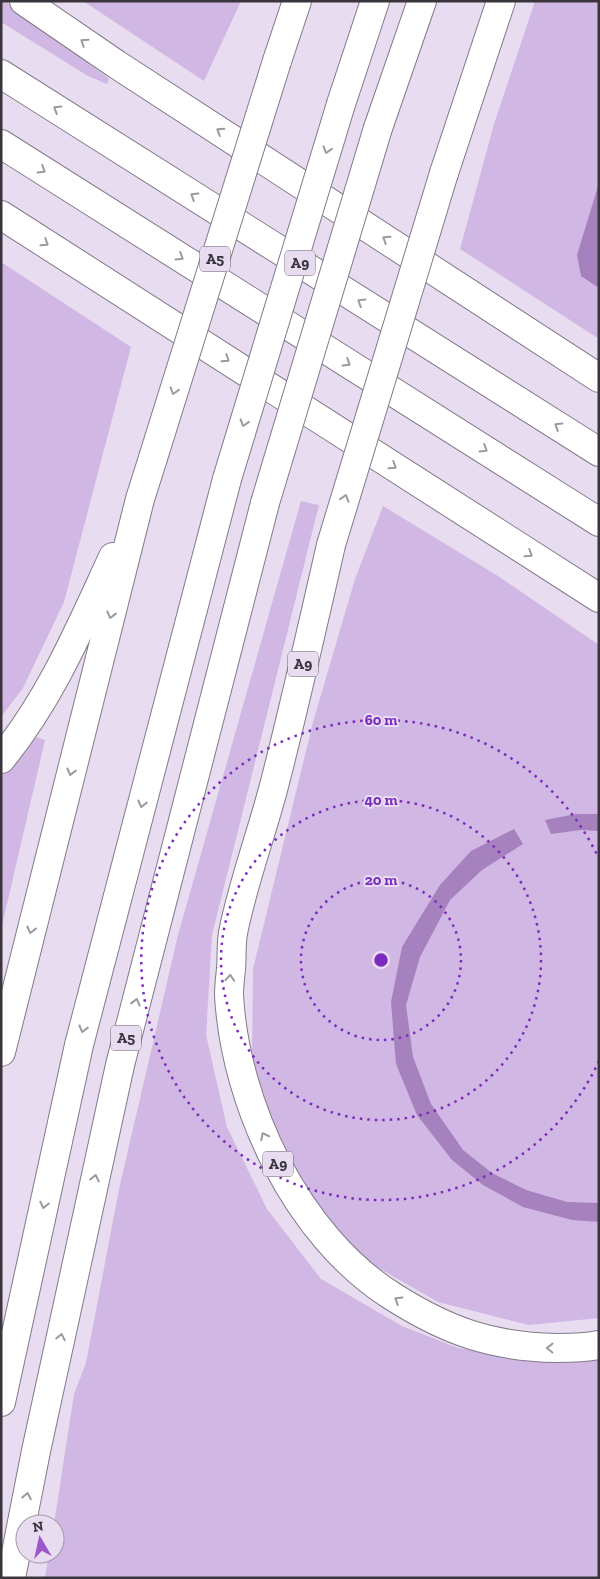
<svg xmlns="http://www.w3.org/2000/svg" width="600" height="1579" font-family="'Zilla Slab',serif">
  <style>
    .green { fill: #d1b7e3 }
    .water { fill: #a581be }
    .lines { fill: none; stroke-linecap: round; stroke-linejoin: round }
    .highway-casing { stroke: #82798a; stroke-width: 30 }
    .highway { stroke: #fff; stroke-width: 28 }
    .highway-bridge-casing { stroke: #82798a; stroke-width: 30; stroke-linecap: butt }
    .highway-bridge { stroke: #fff; stroke-width: 28 }
    .oneway { stroke: #9c9a9e }
    .ring { fill: none; stroke: #7b2cbf; stroke-width: 2.5; stroke-dasharray: 2.5 5 }
    .labels { text-anchor: middle; dominant-baseline: central; stroke-width: 4; stroke-linejoin: round; paint-order: stroke }
    .shield { fill: #e8ddf0; stroke: #6e6773; stroke-width: 1 }
    .shield-label { font-size: 15px; font-weight: bold; fill: #3a353d }
    .centre { fill: #7b2cbf; stroke: #e8ddf0; stroke-width: 2.5 }
    .ring-label { font-size: 15px; text-anchor: middle; font-weight: bold; fill: #7b2cbf; stroke: #e8ddf0; stroke-width: 4; stroke-linejoin: round; paint-order: stroke }
  </style>
  <rect width="100%" height="100%" fill="#e8ddf0"/>
  <path class="green" d="M1 1H5L109 79 107 84 88 76 1 22Z
    M83 1H241L204 81Z
    M535 1H599V339L460 249 494 124Z
    M1 262 131 347 64 602 23 688 1 717Z
    M301 501 319 505 212 935 206 1035 227 1127 267 1209 321 1279 402 1326 458 1348 533 1359 599 1358V1576L597 1578H45L49 1554H55L54 1524 74 1394 86 1363 119 1189 178 935Z
    M383 506 498 576 599 645V1318L529 1325 438 1302 363 1259 310 1202 271 1132 252 1062 253 969 313 722 355 579Z
    M36 737 45 740 1 930V777Z"/>
  <path class="water" d="M599 183V288L581 276 577 255Z
    M576 814H599V831L581 830 551 834 545 820Z
    M514 829 523 844 482 870 450 900 420 957 406 1005 413 1057 431 1104 463 1150 492 1173 526 1190 567 1202 599 1203V1222L572 1220 523 1207 483 1185 452 1160 417 1115 396 1064 391 1002 402 947 440 885 471 851Z"/>
  <g class="lines">
    <g class="highway-casing">
      <path id="highway" d="M24 1 116 64 599 378
        M277 61 297 1
        M1 74 599 452
        M341 104 375 1
        M378 128 422 1
        M1 144 599 522
        M444 173 501 1
        M1 215 599 598
        M331 545C313 624 295 704 275 782 262 833 243 882 233 933 231 944 232 957 231 969 230 978 229 986 229 995 235 1105 297 1236 392 1296 447 1331 492 1347 557 1348 572 1348 585 1348 599 1345
        M1 759C51 698 80 628 113 557
        M1 1052 140 499 153 458
        M1 1402 79 1045 227 479
        M11 1578 36 1451 120 1065 265 503"/>
    </g>
    <use href="#highway" class="highway"/>
    <g class="highway-bridge-casing">
      <path id="highway-bridge" d="M153 458 277 61
        M227 479 341 104
        M265 503 378 128
        M331 545 444 173"/>
    </g>
    <use href="#highway-bridge" class="highway-bridge"/>
  </g>
  <defs><path id="oneway-chevron" d="M-2-3.5L2.5 0L-2 3.5" fill="none" stroke-width="1.6" stroke-linecap="round" stroke-linejoin="round" transform="scale(1.25)"/></defs>
  <g class="oneway">
    <use href="#oneway-chevron" transform="translate(84 42) rotate(-146)"/>
    <use href="#oneway-chevron" transform="translate(57 109) rotate(-148)"/>
    <use href="#oneway-chevron" transform="translate(220 131) rotate(-147)"/>
    <use href="#oneway-chevron" transform="translate(327 150) rotate(107)"/>
    <use href="#oneway-chevron" transform="translate(42 170) rotate(32)"/>
    <use href="#oneway-chevron" transform="translate(194 196) rotate(-148)"/>
    <use href="#oneway-chevron" transform="translate(386 239) rotate(-147)"/>
    <use href="#oneway-chevron" transform="translate(45 243) rotate(33)"/>
    <use href="#oneway-chevron" transform="translate(180 257) rotate(32)"/>
    <use href="#oneway-chevron" transform="translate(361 302) rotate(-148)"/>
    <use href="#oneway-chevron" transform="translate(226 359) rotate(33)"/>
    <use href="#oneway-chevron" transform="translate(347 363) rotate(32)"/>
    <use href="#oneway-chevron" transform="translate(174 391) rotate(107)"/>
    <use href="#oneway-chevron" transform="translate(244 423) rotate(107)"/>
    <use href="#oneway-chevron" transform="translate(558 426) rotate(-148)"/>
    <use href="#oneway-chevron" transform="translate(484 449) rotate(32)"/>
    <use href="#oneway-chevron" transform="translate(393 466) rotate(33)"/>
    <use href="#oneway-chevron" transform="translate(345 498) rotate(-73)"/>
    <use href="#oneway-chevron" transform="translate(529 554) rotate(33)"/>
    <use href="#oneway-chevron" transform="translate(111 615) rotate(104)"/>
    <use href="#oneway-chevron" transform="translate(71 772) rotate(104)"/>
    <use href="#oneway-chevron" transform="translate(142 804) rotate(104)"/>
    <use href="#oneway-chevron" transform="translate(31 930) rotate(104)"/>
    <use href="#oneway-chevron" transform="translate(230 978) rotate(-86)"/>
    <use href="#oneway-chevron" transform="translate(136 1002) rotate(-76)"/>
    <use href="#oneway-chevron" transform="translate(83 1029) rotate(104)"/>
    <use href="#oneway-chevron" transform="translate(264 1136) rotate(-117)"/>
    <use href="#oneway-chevron" transform="translate(95 1178) rotate(-78)"/>
    <use href="#oneway-chevron" transform="translate(44 1205) rotate(102)"/>
    <use href="#oneway-chevron" transform="translate(398 1300) rotate(-148)"/>
    <use href="#oneway-chevron" transform="translate(61 1337) rotate(-78)"/>
    <use href="#oneway-chevron" transform="translate(550 1348) rotate(-179)"/>
    <use href="#oneway-chevron" transform="translate(27 1496) rotate(-79)"/>
  </g>
  <g class="ring">
    <circle cx="381" cy="960" r="80"/>
    <circle cx="381" cy="960" r="160"/>
    <path d="M599 1061A240 240 0 1 1 599 859"/>
  </g>
  <g class="labels">
    <g class="shield">
      <rect x="200" y="246.5" width="30" height="25" rx="4"/>
      <rect x="285" y="250.5" width="30" height="25" rx="4"/>
      <rect x="288" y="651.5" width="30" height="25" rx="4"/>
      <rect x="111" y="1025.5" width="30" height="25" rx="4"/>
      <rect x="263" y="1151.5" width="30" height="25" rx="4"/>
    </g>
    <g class="shield-label">
      <text x="215" y="259">A5</text>
      <text x="300" y="263">A9</text>
      <text x="303" y="664">A9</text>
      <text x="126" y="1038">A5</text>
      <text x="278" y="1164">A9</text>
    </g>
  </g>
  <circle cx="381" cy="960" r="8" class="centre"/>
  <g class="ring-label">
    <text x="381" y="725">60 m</text>
    <text x="381" y="805">40 m</text>
    <text x="381" y="885">20 m</text>
  </g>
  <rect width="600" height="1579" fill="none" stroke="#3a353d" stroke-width="5"/>
  <g transform="translate(40 1539) rotate(351)"><circle r="24" fill="#e8ddf0" stroke="#a29aa8"/>
  <path d="M0-4L9 19L0 12L-9 19Z" fill="#9e57ca"/>
  <text y="-8" font-size="14" font-weight="bold" text-anchor="middle" fill="#3a353d">N</text>
  </g>
</svg>
